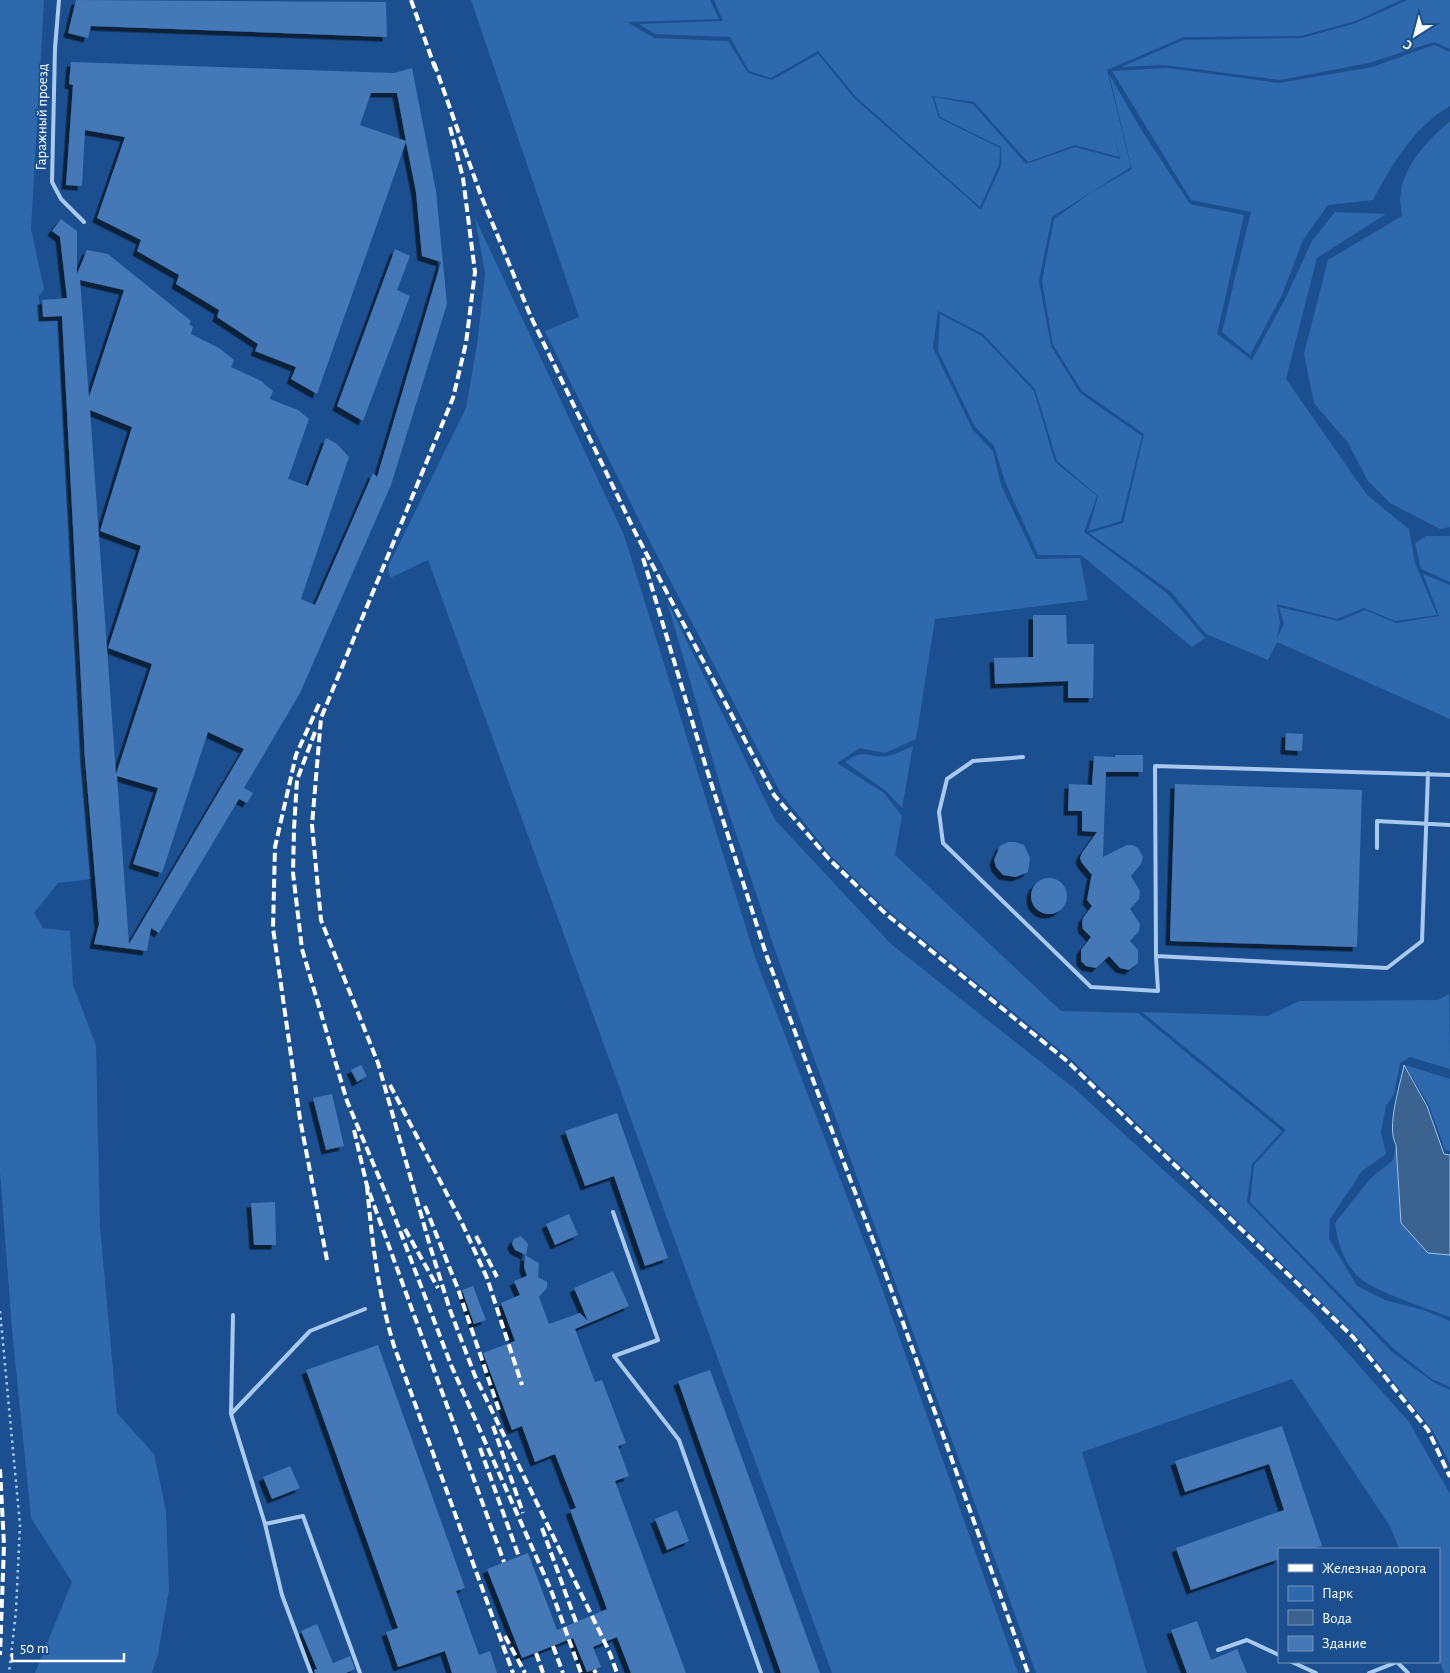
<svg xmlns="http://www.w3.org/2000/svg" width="1450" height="1673" font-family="'Alegreya Sans',sans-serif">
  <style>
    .green { fill: #2e69ad }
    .water { fill: #3c6290; stroke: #9cc4f0 }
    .building { fill: #4478b7; fill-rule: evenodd; filter: url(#shadow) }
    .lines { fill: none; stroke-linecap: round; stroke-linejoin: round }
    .path { stroke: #a9c9ee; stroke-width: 2.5; stroke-dasharray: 2.5 4; stroke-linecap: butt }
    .lane { stroke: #a9c9ee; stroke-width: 4 }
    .rail { stroke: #fff; stroke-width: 4; stroke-dasharray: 9 4; stroke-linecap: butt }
    .labels { text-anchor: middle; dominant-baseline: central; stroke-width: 4; stroke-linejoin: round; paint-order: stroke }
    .street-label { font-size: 15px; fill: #fff; stroke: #1b4f8f }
  </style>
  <defs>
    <filter id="shadow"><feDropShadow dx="-4.5" dy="4.5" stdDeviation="0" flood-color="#0009"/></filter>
  </defs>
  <rect width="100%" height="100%" fill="#1b4f8f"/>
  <path class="green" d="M0 0H44L31 229 44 289 39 296 41 321H58L92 879 58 883 34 913 43 928 70 931 73 985 96 1045 100 1227 117 1413 154 1454 166 1511 169 1590 158 1654 152 1673H35L72 1582 31 1518 12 1329 0 1172Z
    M471 0H710L719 19 627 22 654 38 728 41 748 73 772 80 818 54 854 98 981 210 1001 166V147L940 117 934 97 973 104 1026 164 1075 147 1120 159 1113 129 1119 157 1075 145 1028 162 974 102 932 96 939 118 1000 148 999 165 980 207 856 97 818 51 771 78 749 71 730 37 655 34 639 24 723 21 714 0H1401L1356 21 1301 36 1184 37 1107 70 1131 167 1052 217 1039 281 1051 346 1080 393 1142 436 1121 521 1088 531 1098 496 1057 461 1035 389 983 334 938 311 933 348 973 430 993 451 1001 485 1036 559 1080 558 1088 600 935 619 916 739 885 753 860 748 837 763 884 793 902 816 895 855 1061 1011 1138 1013 1282 1131 1252 1164 1247 1202 1392 1352 1433 1382 1450 1390V1464L1433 1431 1358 1338 1071 1059 887 910 830 855 780 792 646 534 545 331 579 317Z
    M1408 0H1450V49L1434 42 1369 63 1280 80 1165 65 1121 67 1184 40 1302 38 1356 23Z
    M1434 45 1450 52V106C1414 127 1392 164 1373 200L1328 205 1303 240 1282 295 1250 355 1222 332 1251 212 1191 200 1112 71 1167 68 1279 83 1372 67Z
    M1109 74 1142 131 1190 204 1244 215 1217 334 1252 360 1286 297 1312 241 1335 212 1386 214 1317 258 1286 379 1367 495 1409 529 1415 563 1437 615 1395 621 1364 608 1337 619 1277 604 1280 623 1277 638 1284 624 1279 607 1339 621 1365 610 1396 623 1439 616 1423 574 1450 585V719L1277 642 1268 660 1206 634 1170 591 1089 533 1123 523 1144 434 1082 391 1053 345 1042 281 1054 219 1092 192 1132 169Z
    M1450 121V527L1440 529 1390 503 1368 481 1348 443 1314 403 1304 354 1328 260 1402 216C1401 208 1399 199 1401 192 1405 163 1429 139 1450 121Z
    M475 218 624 535 755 957 879 1280 1018 1673H832L428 560 390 578 388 567 466 408 477 345 485 273Z
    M940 314 982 336 1034 391 1055 462 1097 496 1084 532 1167 593 1205 638 1192 647 1081 555H1038L1006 484 994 446 975 427 938 351Z
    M1426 536H1450V582L1421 569 1415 543Z
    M667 601 775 820 891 944 1075 1089 1206 1209 1314 1315 1409 1422 1450 1494V1673H1444L1439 1658V1549H1399L1390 1526 1292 1379 1082 1452 1147 1673H1036L775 950 722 792Z
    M913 746 902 808 886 791 845 762C866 747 868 759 887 756 895 755 905 749 913 746Z
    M1449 994 1450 1069 1410 1057 1400 1063 1394 1094 1386 1106 1381 1132 1386 1154 1362 1171 1330 1219 1329 1239 1357 1286 1385 1300 1426 1311 1450 1321V1387L1432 1379 1394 1349 1250 1202 1254 1165 1286 1130 1142 1012 1268 1016 1299 1001 1438 1000Z
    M1405 1065 1450 1079V1151L1445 1150 1429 1105Z
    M1396 1145 1401 1223 1428 1253 1450 1255V1317C1426 1308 1388 1296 1367 1283 1346 1271 1338 1245 1335 1223L1369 1180 1393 1160Z"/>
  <path class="water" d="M1404 1065 1427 1106 1444 1154 1450 1155V1255L1428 1253 1401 1223 1396 1145C1386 1127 1400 1086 1404 1065Z"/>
  <path class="building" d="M76 0 386 2 387 37 91 26 88 38 68 33Z
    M71 62 394 73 412 68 436 191 447 304 391 485 300 693 244 788 253 793 247 803 239 799 159 933 151 928 147 951 94 944 99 924 85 759 62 316 43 317 42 300 67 298 60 237 52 231 61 219 77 231V274L87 250 108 254 191 321 189 324 193 327 191 334 219 348 234 360 231 367 261 381 273 391 270 399 298 410 309 419 288 479 308 486 326 438 337 444 349 457 301 599 315 605 373 473 377 477 441 262 422 256 416 192 406 142 317 394 291 379 296 367 255 351 258 344 217 317 219 310 176 284 179 275 137 251 141 240 97 218 125 137 85 130 82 186 66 185 73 85 69 84ZM371 93H397L406 141 360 125ZM80 280 124 290 89 397ZM90 410 132 427 100 531 141 546 108 648 152 664 116 774ZM208 732 244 749 129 944 117 776 158 788 133 864 162 873Z
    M395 249 410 256 397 290 410 296 363 421 337 406Z
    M1033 615H1066L1067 644H1094L1093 698H1068V681L995 684 994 658 1033 657Z
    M1286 733 1303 734 1302 751 1285 750Z
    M1115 755H1143V772H1106L1103 857 1127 845H1132L1138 848 1143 857 1141 864 1131 876 1140 891 1139 899 1130 909 1140 924 1139 931 1130 941 1138 950V963L1129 970 1120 968 1109 956 1096 968 1086 966 1081 961V950L1091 937 1083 929 1082 924 1083 918 1092 906 1087 900 1092 873 1091 874 1082 863 1080 858 1082 853 1097 832 1082 831V811H1068L1069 784 1092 785 1094 756 1115 757Z
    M1175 784 1362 790 1357 947 1170 941Z
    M1008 842H1015L1024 845 1030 858 1028 872 1016 877 1003 875 996 867 994 860 1000 846Z
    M1031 896a18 18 0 1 1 36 0a18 18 0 1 1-36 0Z
    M361 1065 367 1076 357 1082 351 1070Z
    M332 1094 344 1146 326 1150 313 1098Z
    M617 1113 668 1258 645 1266 614 1176 585 1186 565 1131Z
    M275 1202 276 1245H254L251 1203Z
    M569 1214 578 1235 555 1245 546 1224Z
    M521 1236 528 1244 526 1255 515 1250 512 1244 514 1239Z
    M525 1255 539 1263 538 1277 547 1282V1288L539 1297 549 1324 580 1313 588 1321 574 1288 613 1271 629 1306 575 1329 595 1382 602 1380 626 1443 618 1446 629 1476 615 1481 686 1673H631L617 1637 593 1647 601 1667 587 1672 573 1638 522 1658 487 1569 528 1553 557 1630 607 1609 570 1510 576 1508 555 1454 535 1462 522 1426 512 1430 483 1353 515 1341 501 1303 520 1295 514 1281 527 1276 524 1267Z
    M473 1286 486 1320 474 1324 462 1290Z
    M378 1345 465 1588 456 1591 479 1655 490 1651 497 1673H452L445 1651 398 1667 386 1632 398 1628 306 1370Z
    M710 1370 820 1673H781L678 1381Z
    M1282 1426 1322 1546 1311 1549H1279V1559L1191 1590 1176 1548 1284 1510 1269 1464 1185 1492 1175 1461Z
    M290 1466 300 1488 272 1499 263 1477Z
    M677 1510 689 1541 667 1550 655 1519Z
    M1197 1621 1211 1660 1237 1649 1247 1673H1187L1171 1630Z
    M317 1624 333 1663 350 1656 355 1669 346 1673H315L314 1670 317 1669 301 1631Z"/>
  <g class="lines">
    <path class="path" d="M0 1311 20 1525 16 1611 9 1673"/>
    <path class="lane" d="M59 0 55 48 52 182 61 199 84 222
      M1023 757 973 761 947 779 939 812 943 843 1091 987 1158 991 1156 956 1155 766 1450 775
      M1377 848V821L1450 825
      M1156 956 1387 968 1422 941 1428 773
      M613 1212 658 1340 614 1356 679 1440 761 1673
      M233 1315 231 1414 265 1524 282 1595 311 1673
      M231 1414 310 1331 365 1309
      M265 1524 303 1516 360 1673
      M1218 1650 1247 1640 1279 1655
      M1292 1662 1316 1673
      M1398 1663 1408 1673
      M1369 1673 1397 1662"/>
    <path class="rail" d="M411 0 435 68
      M434 63 480 193 531 317 636 534 774 795 829 859 886 914 1067 1061 1353 1337 1428 1430 1450 1477
      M450 127 463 178 475 272 466 343 453 398 321 718 312 825 321 920 378 1063 430 1246 450 1310 475 1376 609 1651 617 1673
      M643 558 706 767 767 957 886 1275 1028 1673
      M319 704 296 755 275 847 273 928 300 1119 327 1260
      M315 732 297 780 294 829 293 873 302 949 347 1101 386 1194 451 1365 551 1590 581 1673
      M390 1085 461 1221 487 1278 522 1385
      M354 1130 367 1186 504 1562
      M367 1186C372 1241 378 1293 394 1346L513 1673
      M425 1206 458 1289 500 1413
      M405 1229 438 1288
      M476 1236 497 1277
      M493 1426 523 1513
      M480 1448 519 1557
      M0 1469 4 1545 0 1655
      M542 1528 576 1622
      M505 1636 525 1673
      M553 1646 563 1673
      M536 1653 543 1673
      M594 1670 596 1673"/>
  </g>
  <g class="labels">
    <g class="street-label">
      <text transform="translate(42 117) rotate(-89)">Гаражный проезд</text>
    </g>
  </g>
  <rect x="1278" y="1548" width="162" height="115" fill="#1b4f8f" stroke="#7695bc"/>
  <rect x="1288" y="1564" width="25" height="8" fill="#ffffff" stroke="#7695bc"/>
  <text x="1322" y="1573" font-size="15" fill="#ffffff">Железная дорога</text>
  <rect x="1288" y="1586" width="25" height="15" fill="#2e69ad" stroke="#7695bc"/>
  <text x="1322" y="1598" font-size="15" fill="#ffffff">Парк</text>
  <rect x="1288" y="1610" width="25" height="15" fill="#3c6290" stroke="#7695bc"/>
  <text x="1322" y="1623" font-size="15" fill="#ffffff">Вода</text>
  <rect x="1288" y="1636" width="25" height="15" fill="#4478b7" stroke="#7695bc"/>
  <text x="1322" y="1648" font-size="15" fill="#ffffff">Здание</text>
  <g transform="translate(1415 35) rotate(216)" stroke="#1b4f8f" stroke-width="4" paint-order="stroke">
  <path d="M0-4L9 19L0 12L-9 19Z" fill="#ffffff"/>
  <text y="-8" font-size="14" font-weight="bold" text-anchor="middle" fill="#ffffff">С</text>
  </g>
  <path d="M12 1653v8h112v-8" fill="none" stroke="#ffffff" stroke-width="2.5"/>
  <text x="20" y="1653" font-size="15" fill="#ffffff" stroke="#1b4f8f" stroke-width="4" paint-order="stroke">50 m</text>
</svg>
